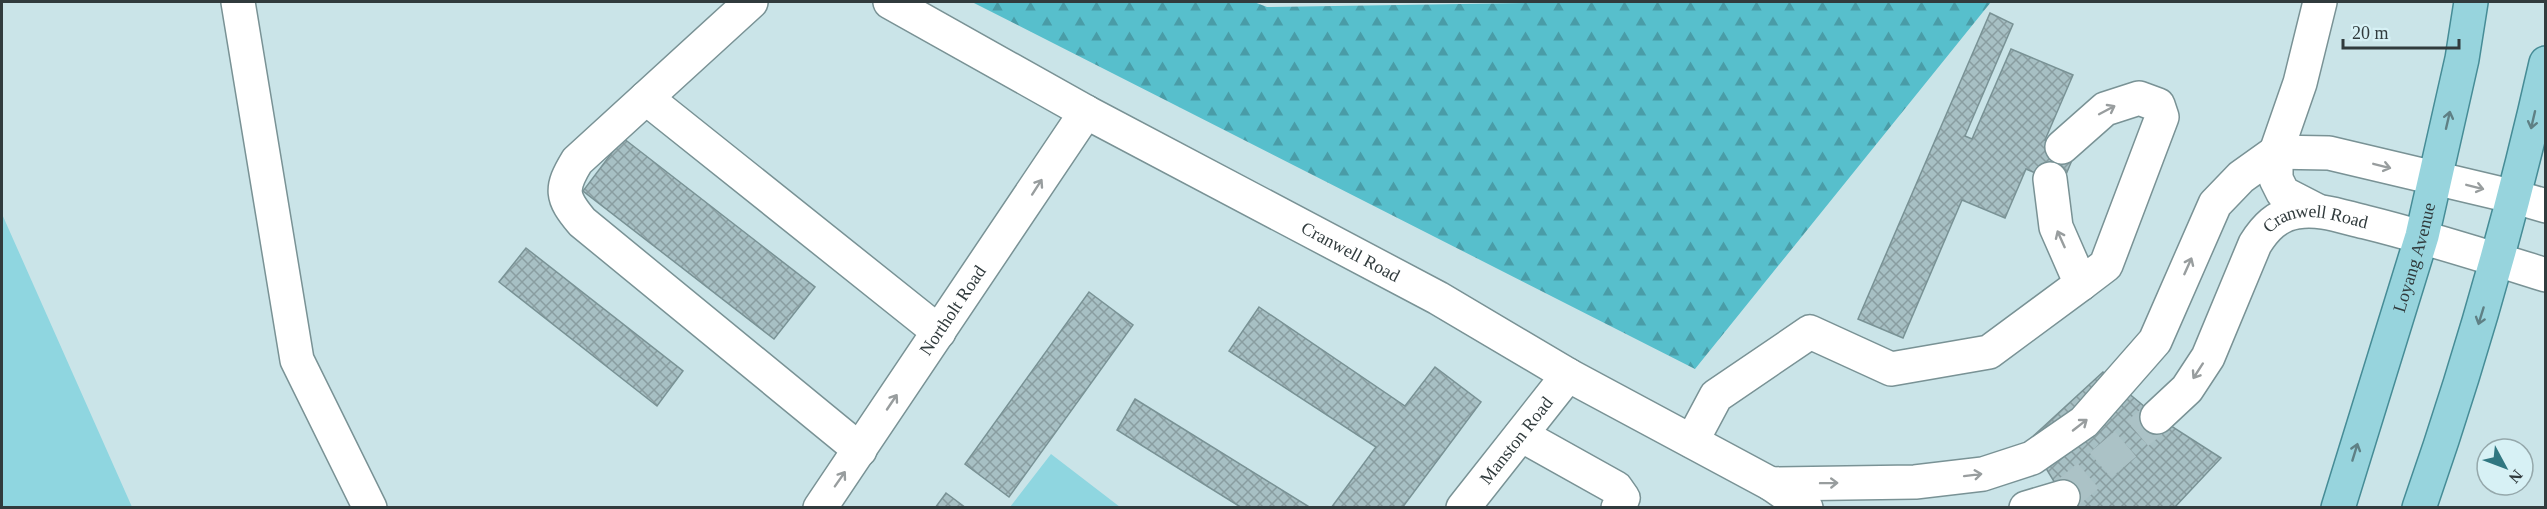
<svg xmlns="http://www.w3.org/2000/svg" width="2547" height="509" font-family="'Times New Roman',serif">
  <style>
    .green { fill: #8fd6e0 }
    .forest { fill: url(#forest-firs) }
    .building { fill: url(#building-cross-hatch); stroke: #799295; stroke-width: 1.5 }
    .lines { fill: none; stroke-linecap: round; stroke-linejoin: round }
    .minor-tunnel { stroke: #abc2c6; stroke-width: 33; stroke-dasharray: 33 16; stroke-linecap: butt }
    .minor-casing { stroke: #799295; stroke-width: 36 }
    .major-casing { stroke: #468c96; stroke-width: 36 }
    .minor { stroke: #fff; stroke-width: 33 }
    .major { stroke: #97d4dd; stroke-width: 33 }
    .oneway { stroke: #989d9e }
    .oneway2 { stroke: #5f8085 }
    .labels { text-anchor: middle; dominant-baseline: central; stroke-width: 4.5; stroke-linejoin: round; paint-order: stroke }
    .street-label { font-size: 18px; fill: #313b3d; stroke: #d7f1f5 }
  </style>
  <defs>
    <pattern id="forest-firs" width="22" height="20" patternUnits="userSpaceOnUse" patternTransform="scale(1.5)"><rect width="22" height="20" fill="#57bfcc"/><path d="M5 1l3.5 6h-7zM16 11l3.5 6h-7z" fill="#499ca7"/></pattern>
    <pattern id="building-cross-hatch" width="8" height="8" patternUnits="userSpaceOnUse" patternTransform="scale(1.5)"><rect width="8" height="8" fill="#a7c0c4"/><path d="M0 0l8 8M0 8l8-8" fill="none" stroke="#899da0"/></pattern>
  </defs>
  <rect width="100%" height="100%" fill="#cae4e8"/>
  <path class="green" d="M2 214 132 507H2Z
    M1051 454 1120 507H1010Z"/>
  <path class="forest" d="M972 2H1254L1267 7 1593 2H1991L1695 369Z"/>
  <path class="building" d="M1990 13 2013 24 1965 136 1972 139 2011 49 2073 75 2045 140 2075 153 2062 184 2026 169 2005 218 1962 200 1903 338 1858 319Z
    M623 138 815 287 774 339 583 191Z
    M526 248 683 371 657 406 499 282Z
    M1089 292 1133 325 1009 497 965 464Z
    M1259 307 1405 406 1435 367 1481 402 1402 508H1331L1376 447 1229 351Z
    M2103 372 2157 417 2221 458 2174 508H2070L2029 440Z
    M1135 399 1311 508H1242L1117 430Z
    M946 493 966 508H935Z"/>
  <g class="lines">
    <path class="minor-tunnel" d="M2063 497 2157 417"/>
    <g class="minor-casing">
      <g id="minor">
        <path d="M238 2 297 360 370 508"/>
        <path d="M751 2 577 161C560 189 561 197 582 222L860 450"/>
        <path id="s1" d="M890 2 1086 112 1438 298 1568 375 1771 484 1806 508"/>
        <path d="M646 98 939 332"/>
        <path d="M2050 179 2056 227 2081 284 2106 265 2162 117 2158 105 2139 98 2105 109 2062 147"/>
        <path d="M2316 210 2283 193 2276 179V152L2300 83 2320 2"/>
        <path id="s2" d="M2157 417 2187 389 2208 357 2255 244C2265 228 2277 215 2297 212 2320 208 2343 217 2365 222 2426 237 2485 256 2546 275"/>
        <path d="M1521 435 1616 488 1623 498 1618 508"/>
        <path d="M1692 441 1716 396 1810 332 1891 369 1989 352 2081 284"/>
        <path d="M1771 484 1915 482 1983 474 2032 458 2084 422 2155 341 2215 204 2241 177 2276 152 2329 153 2515 197 2546 206"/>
        <path id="s3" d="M820 508 1086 112"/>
        <path id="s4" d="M1463 508 1568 375"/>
        <path d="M2026 508 2063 497"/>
      </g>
    </g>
    <g class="major-casing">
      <g id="major">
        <path id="s5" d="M2338 508 2422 236 2462 59 2471 2"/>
        <path d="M2419 508C2470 362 2512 214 2546 63"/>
      </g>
    </g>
    <use href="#minor" class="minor"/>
    <use href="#major" class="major"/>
  </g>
  <defs><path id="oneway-shaft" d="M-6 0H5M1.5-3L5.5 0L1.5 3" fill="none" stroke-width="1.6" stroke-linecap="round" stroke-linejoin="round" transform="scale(1.5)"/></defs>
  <g class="oneway">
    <use href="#oneway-shaft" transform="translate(2107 110) rotate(-28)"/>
    <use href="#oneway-shaft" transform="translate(2382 166) rotate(14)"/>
    <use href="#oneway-shaft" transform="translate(1037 187) rotate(-57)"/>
    <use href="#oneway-shaft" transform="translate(2475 187) rotate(14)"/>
    <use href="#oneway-shaft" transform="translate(2061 239) rotate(-114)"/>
    <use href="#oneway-shaft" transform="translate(2188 266) rotate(-66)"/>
    <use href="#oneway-shaft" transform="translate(2198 371) rotate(123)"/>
    <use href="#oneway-shaft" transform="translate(892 402) rotate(-56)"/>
    <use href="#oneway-shaft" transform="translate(2080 425) rotate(-38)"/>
    <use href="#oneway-shaft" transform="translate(1973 475) rotate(-7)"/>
    <use href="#oneway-shaft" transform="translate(840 479) rotate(-55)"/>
    <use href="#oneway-shaft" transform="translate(1829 483) rotate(-1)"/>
  </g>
  <g class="oneway2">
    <use href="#oneway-shaft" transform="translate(2448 120) rotate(-77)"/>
    <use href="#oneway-shaft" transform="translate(2533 120) rotate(103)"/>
    <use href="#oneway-shaft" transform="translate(2481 316) rotate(107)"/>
    <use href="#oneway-shaft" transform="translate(2355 452) rotate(-73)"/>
  </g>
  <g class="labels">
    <g class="street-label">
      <text stroke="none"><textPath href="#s2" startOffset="274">Cranwell Road</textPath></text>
      <text stroke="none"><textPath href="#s1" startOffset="524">Cranwell Road</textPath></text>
      <text stroke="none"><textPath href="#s5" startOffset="262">Loyang Avenue</textPath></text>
      <text stroke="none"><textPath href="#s3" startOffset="238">Northolt Road</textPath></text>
      <text stroke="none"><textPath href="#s4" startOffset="86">Manston Road</textPath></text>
    </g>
  </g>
  <rect width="2547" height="509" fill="none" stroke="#313b3d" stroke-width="6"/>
  <g transform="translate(2505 467) rotate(131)"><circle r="28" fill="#d7f1f5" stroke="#95a8ab" stroke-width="1.5"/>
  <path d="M0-4.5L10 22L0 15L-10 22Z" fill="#307781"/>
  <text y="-9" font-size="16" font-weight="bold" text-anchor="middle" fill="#313b3d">N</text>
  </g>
  <path d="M2343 39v9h116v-9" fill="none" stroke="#313b3d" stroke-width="3"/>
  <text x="2352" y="39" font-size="18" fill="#313b3d" stroke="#d7f1f5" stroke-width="4.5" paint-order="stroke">20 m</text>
</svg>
